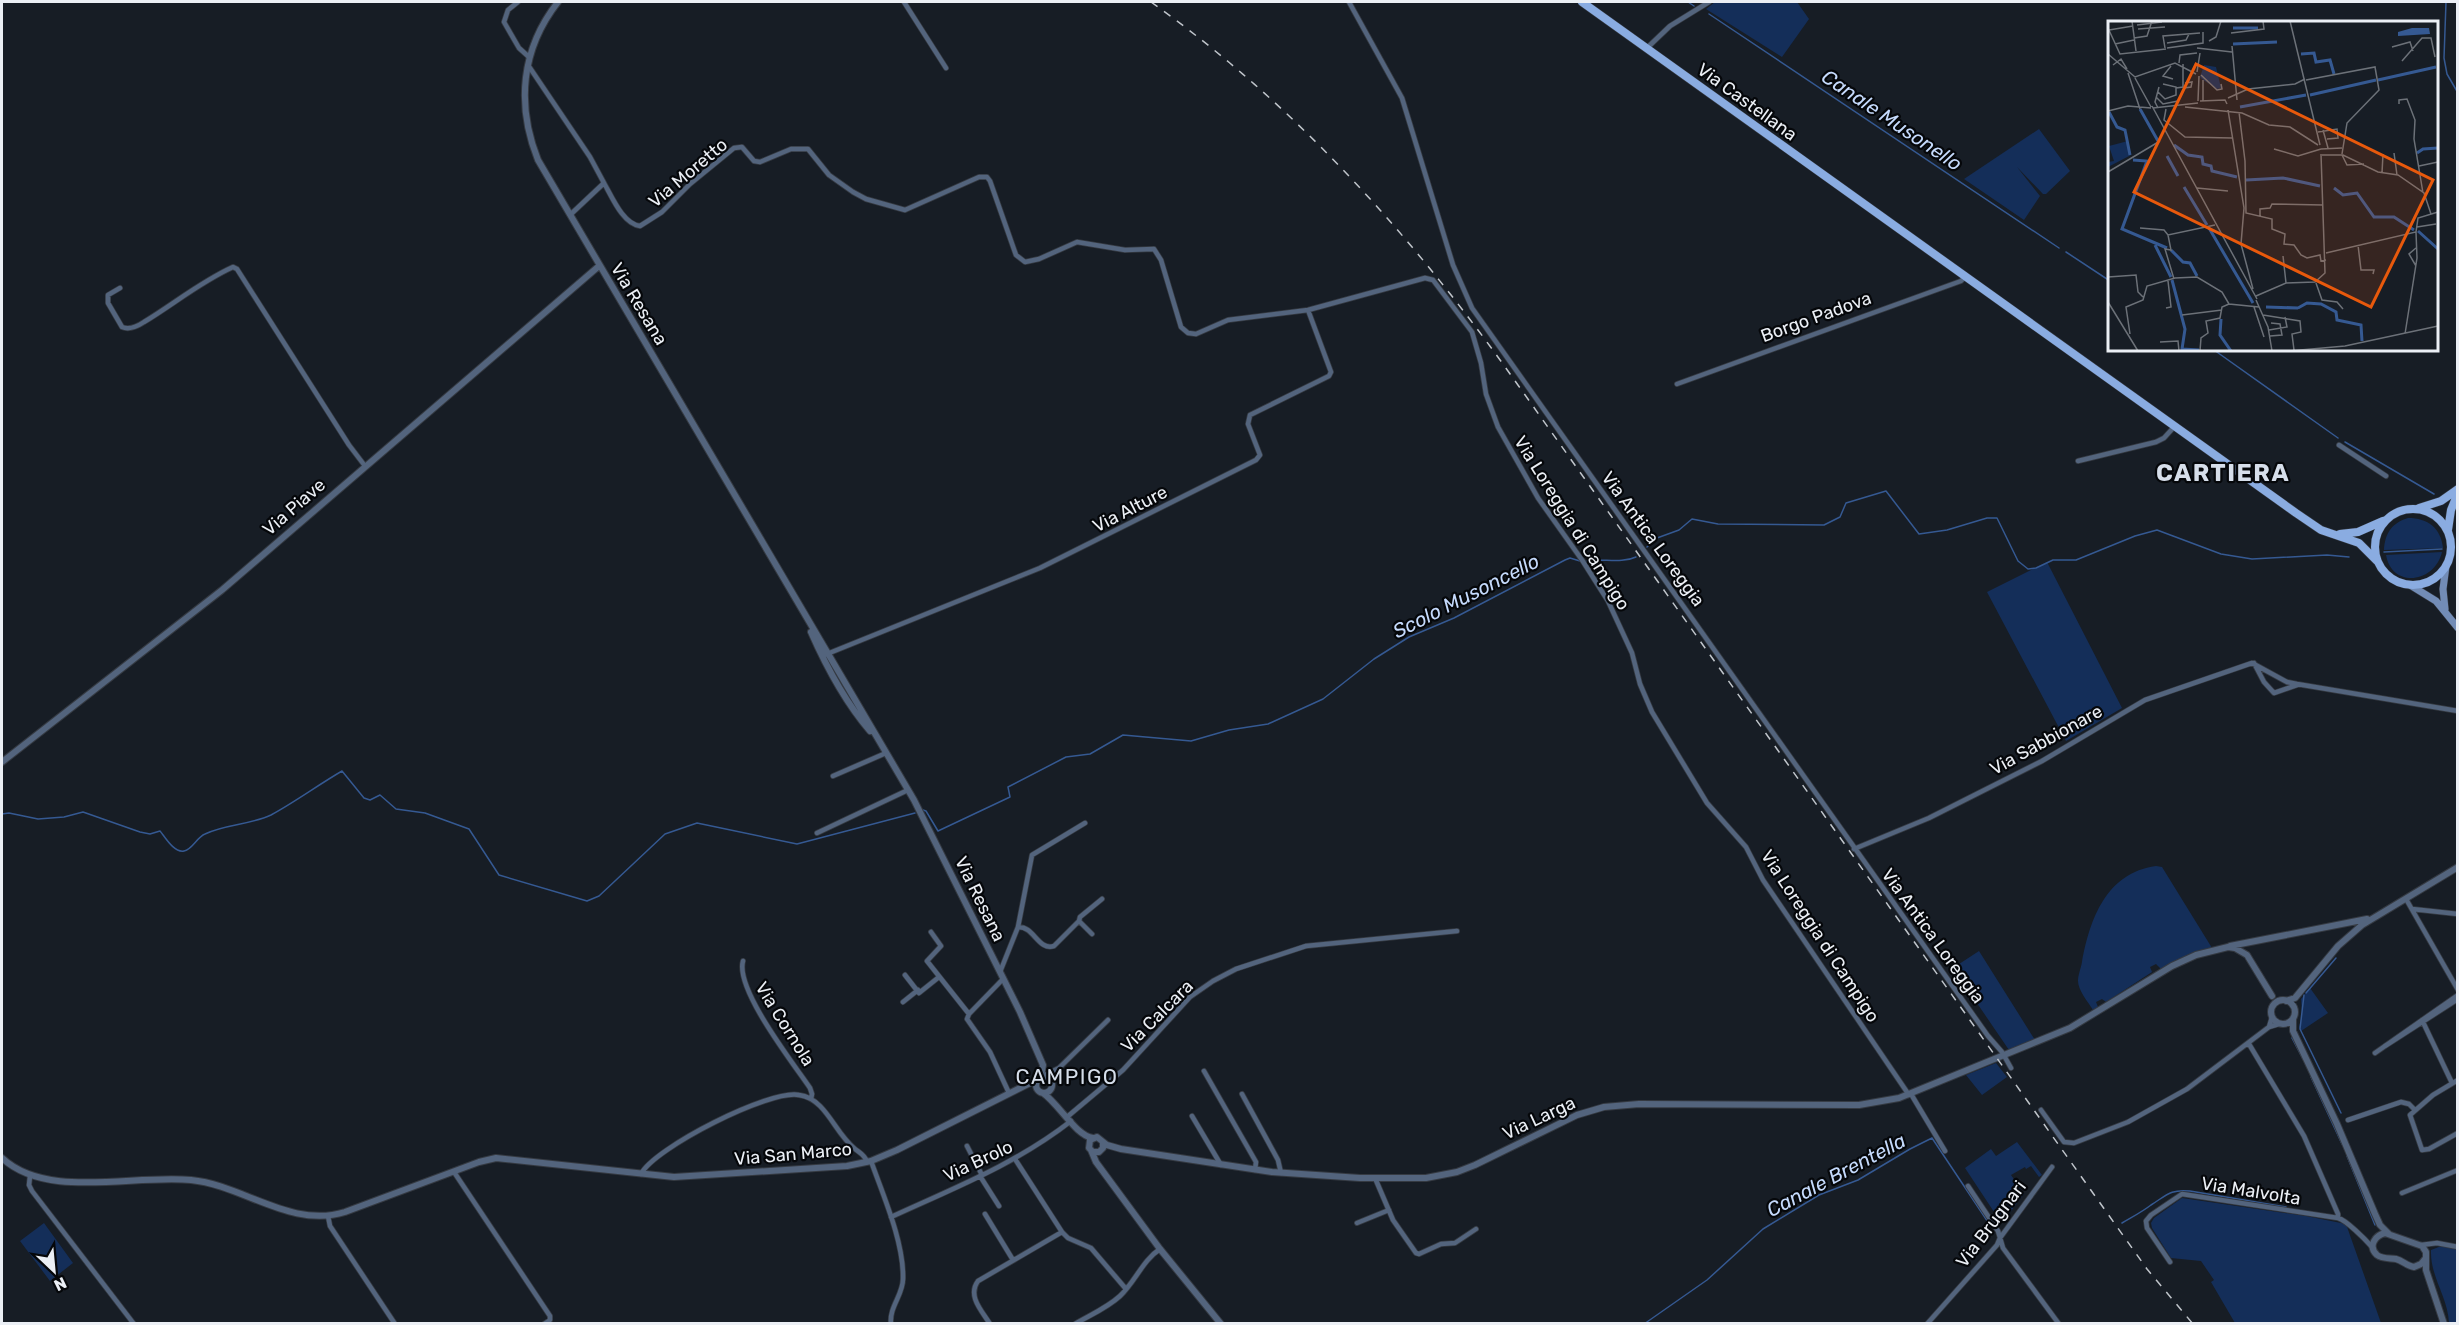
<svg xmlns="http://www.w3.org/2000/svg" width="2459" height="1325" font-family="Rubik,sans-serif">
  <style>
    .green { fill: #142e59 }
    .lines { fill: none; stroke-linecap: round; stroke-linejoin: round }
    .stream { stroke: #355992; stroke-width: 1.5 }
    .minor-casing { stroke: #353a42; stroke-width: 6 }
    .tertiary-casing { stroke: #353a42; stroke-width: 8 }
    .secondary-casing { stroke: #353a42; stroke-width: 8 }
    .primary-casing { stroke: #353a42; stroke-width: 9 }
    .minor { stroke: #53647d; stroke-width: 4.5 }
    .tertiary { stroke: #53647d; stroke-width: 6 }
    .secondary { stroke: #728cb6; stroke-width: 7 }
    .primary { stroke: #8aace1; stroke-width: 8 }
    .rail { stroke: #c0c5cb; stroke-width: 1.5; stroke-dasharray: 8 8; stroke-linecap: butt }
    .labels { text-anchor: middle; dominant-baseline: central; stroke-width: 4.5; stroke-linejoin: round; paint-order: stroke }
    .street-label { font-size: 18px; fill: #ebeff5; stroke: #05070a }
    .water-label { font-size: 20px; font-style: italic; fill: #c5dafc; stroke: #05070a }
    .quarter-label { font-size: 21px; letter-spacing: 1.5px; fill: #d6deea; stroke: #05070a }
    .district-label { font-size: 24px; font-weight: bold; letter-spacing: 1.5px; fill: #d6deea; stroke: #05070a }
    .inset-river { fill: none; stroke: #355992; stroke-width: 3 }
    .inset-road { fill: none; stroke: #6c7178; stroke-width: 1.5 }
    .view { fill: #e8590c; fill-opacity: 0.15; stroke: #e8590c; stroke-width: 3 }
    .inset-edge { fill: none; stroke: #ebeff5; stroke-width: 3 }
  </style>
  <rect width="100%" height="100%" fill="#171d25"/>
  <path class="green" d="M1715 2H1797L1809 19 1782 57 1706 9Z
    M2039 129 2070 171 2046 194H2043L2017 167 2040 196 2024 220 1964 179Z
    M2408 518C2428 518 2441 528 2443 548L2384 550C2385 533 2392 523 2408 518Z
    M2442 552C2435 583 2392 589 2386 555Z
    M2047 562 2122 708 2066 741 1987 592Z
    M2156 866 2162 867 2212 948 2161 969 2156 964 2150 967 2152 972 2106 1002 2102 999 2096 1002 2098 1007 2093 1010C2088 1002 2078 990 2078 981 2078 975 2081 968 2082 962 2090 919 2106 873 2156 866Z
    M1979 951 2035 1040 2009 1050 1953 968Z
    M2310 988 2328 1013 2301 1031 2299 1027 2302 1015 2301 999Z
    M1996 1063 2007 1077 1982 1095 1966 1075Z
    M2017 1142 2042 1175 2039 1177 2031 1166 2026 1169 2025 1167 2011 1175 2024 1194 2005 1219 2000 1221 1965 1168 1991 1149 1996 1156Z
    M2182 1198 2306 1216 2346 1224 2381 1323H2235L2211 1282 2214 1280 2201 1261 2171 1258 2152 1228 2151 1223 2154 1218Z
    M44 1223 73 1263 50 1281 20 1241Z
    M2444 1245 2457 1249V1323H2449C2448 1297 2430 1277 2431 1250Z"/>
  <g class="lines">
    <path class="stream" d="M1688 2 1694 6
      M2446 2 2444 58 2447 74 2458 93
      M1709 14 2059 248
      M2066 252 2110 281
      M2214 350 2338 438
      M2345 442 2434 494
      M2457 514H2458
      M1647 547 1657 538 1679 530 1692 519 1718 524 1824 525 1840 517 1846 503 1886 491 1919 534 1947 530 1987 518H1997L2018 561 2028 569 2036 568 2053 560H2076L2135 536 2157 530 2221 554 2252 559 2327 555 2349 557
      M2457 548H2458
      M2384 552 2442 549
      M1586 561C1602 558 1621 564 1636 557
      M923 810 926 811 938 831 1010 797 1008 787 1066 757 1090 754 1123 735 1191 741 1229 730 1268 724 1323 699 1374 659 1409 637 1454 618 1565 560 1570 558 1580 561
      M2 814 9 813 38 819 64 817 83 812 140 832 150 834 160 831C165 837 174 853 184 851 192 850 197 837 205 834 226 824 250 825 271 815 295 802 318 785 342 771L364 798 370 800 380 795 396 809 425 813 469 829 499 875 587 901 599 896 665 834 697 823 797 844 915 813
      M2306 993 2336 958
      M2304 995 2300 1029 2341 1113
      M2292 1038 2303 1059
      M2311 1077 2342 1144
      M2347 1156 2375 1225
      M2122 1223C2132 1217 2142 1212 2151 1205 2167 1195 2170 1189 2190 1191L2286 1207
      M1644 1324 1707 1280 1763 1229 1819 1195 1858 1180 1910 1149 1932 1138 1990 1225"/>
    <g class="minor-casing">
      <path id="minor" d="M518 2 508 10 504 22 519 48 529 57
        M904 2 946 68
        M1349 2 1402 98 1453 265 1472 308 1988 1036 2002 1052 2011 1068
        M1647 48 1670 26 1709 2
        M528 65 590 157 604 183
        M570 215 604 183C612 197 623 224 640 226L662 212 690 184 734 148 742 147 754 161 760 162 791 149H808L829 175 853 192 866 199 905 210 979 177H987L990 181 1016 255 1025 262 1039 259 1077 242 1125 250 1154 249 1161 260 1181 327 1188 333 1196 334 1228 320 1308 310 1425 278 1433 280 1472 332 1481 363 1486 394 1498 427 1538 498 1582 560 1608 601 1632 653 1640 684 1652 712 1707 803 1746 847 1763 880 1909 1095
        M120 288 108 295V303L122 327C129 330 138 326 144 322 174 304 200 282 233 267L237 269 349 445 365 466
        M1677 384 1961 281 1965 277
        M2339 445 2386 476
        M2078 461 2156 442 2164 438 2174 427
        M822 656 1040 568 1256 460 1260 455 1248 424 1250 415 1329 376 1331 372 1308 310
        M2254 663 2264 682 2274 693 2297 685
        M833 776 886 753
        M817 833 908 790
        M1854 849 1929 818 2042 761 2145 700 2252 663 2287 682 2297 684 2458 711
        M2406 899 2458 990
        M2412 909 2458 914
        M1018 927 1032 855 1085 823
        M931 932 941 946 927 961 969 1014
        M1092 934 1079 921 1080 917 1102 899
        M743 961C735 989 793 1063 810 1088L812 1094 811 1099
        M1000 972 1018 927C1034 926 1038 951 1054 946L1079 921
        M905 975 919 993 939 977
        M1003 979 969 1014 967 1019 990 1052 1009 1093
        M903 1002 918 990
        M2422 1020 2452 1083
        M2269 1027 2272 1017
        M2249 1044 2304 1136 2338 1214V1218
        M2385 1046 2458 999
        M2375 1053 2458 995
        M1204 1071 1256 1162 1255 1170
        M1043 1076 1059 1068 1108 1020
        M2458 1080 2433 1095 2410 1115 2422 1150 2429 1149 2458 1133
        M1053 1082 1057 1071
        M1242 1094 1278 1160 1281 1173
        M1911 1094 1945 1151
        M2041 1110 2064 1142 2074 1143 2128 1122 2187 1089 2269 1027 2279 1024
        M1192 1116 1221 1165
        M1067 1117 1123 1070 1190 997 1213 981 1236 969 1306 946 1457 931
        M2348 1120 2401 1102 2409 1104 2414 1109
        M967 1146 982 1175
        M1015 1159 1062 1232 1068 1238 1091 1248 1126 1289
        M871 1161C883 1195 904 1242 903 1279 903 1295 889 1307 891 1324
        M454 1172 550 1316V1320L544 1324
        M641 1174C654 1148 770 1089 799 1095 807 1096 814 1100 820 1106 833 1119 840 1137 855 1149 860 1153 865 1155 867 1162
        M30 1176 29 1185 32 1191 134 1324
        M980 1176 999 1206
        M1375 1178 1393 1220 1416 1253 1419 1254 1441 1244 1455 1243 1476 1229
        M1968 1186 1998 1231 2003 1248 2059 1324
        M2402 1193 2458 1170
        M985 1214 1013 1260
        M328 1216 330 1226 395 1324
        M891 1217C954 1188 1016 1164 1071 1121
        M1357 1223 1389 1210
        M2421 1245 2437 1243 2458 1247
        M2170 1262 2147 1228 2146 1221 2151 1215 2182 1194 2338 1218C2346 1220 2365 1239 2372 1247
        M990 1324C982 1311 967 1296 978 1281L1062 1232
        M1075 1324C1090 1315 1107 1308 1120 1296 1135 1282 1143 1260 1160 1249
        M1927 1324 1997 1245 2000 1238 2052 1167"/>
    </g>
    <g class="tertiary-casing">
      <path id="tertiary" d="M558 2C521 49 516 105 538 160L914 800 1020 1012 1043 1065 1041 1077
        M811 632C826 666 846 703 870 731
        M2 762 222 590 599 266
        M2230 946 2367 919
        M2271 1012a12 12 0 1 1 24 0a12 12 0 1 1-24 0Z
        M2286 1001 2295 998 2338 946 2362 925 2458 867
        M2293 1019V1031L2337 1124 2375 1214 2380 1225 2389 1234
        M1036 1085a8 8 0 1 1 16 0a8 8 0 1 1-16 0Z
        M1043 1093C1059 1104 1076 1136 1093 1138
        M1103 1143V1148L1099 1152H1093L1089 1148 1090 1140 1097 1137 1107 1145 1121 1149 1272 1172 1360 1178H1426L1457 1172 1475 1165 1577 1115 1604 1107 1639 1104 1859 1105 1899 1098 2070 1028 2172 966 2196 955 2228 947 2235 948 2247 955 2272 996
        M1091 1150 1096 1162 1160 1249 1221 1324
        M2 1158C47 1200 134 1174 191 1180 243 1185 291 1229 345 1212L479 1162 496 1158 674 1177 847 1166 871 1161 897 1150 1038 1079
        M2425 1259 2421 1264 2414 1267C2407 1266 2403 1261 2396 1259 2390 1258 2382 1259 2377 1255 2367 1246 2376 1235 2385 1233L2422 1246 2426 1252V1270L2444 1324"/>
    </g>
    <g class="secondary-casing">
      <path id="secondary" d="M2410 585 2436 601 2458 628
        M2445 609 2443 589 2446 566"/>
    </g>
    <g class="primary-casing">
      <path id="primary" d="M1582 2 2296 513 2321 530 2359 543 2377 561
        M2419 508 2441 501 2458 489
        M2375 547a38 38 0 1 1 76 0a38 38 0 1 1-76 0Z
        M2448 530 2451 510 2458 493
        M2340 534 2358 532 2383 521"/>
    </g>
    <use href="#minor" class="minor"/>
    <use href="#tertiary" class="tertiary"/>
    <use href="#secondary" class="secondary"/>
    <use href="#primary" class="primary"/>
    <path class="rail" d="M1151 2C1289 100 1404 227 1503 364L2147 1269 2193 1324"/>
  </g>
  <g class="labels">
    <g class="street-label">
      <text transform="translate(1747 102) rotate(36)">Via Castellana</text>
      <text transform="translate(688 173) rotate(-40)">Via Moretto</text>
      <text transform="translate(639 304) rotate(59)">Via Resana</text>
      <text transform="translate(1816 317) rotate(-20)">Borgo Padova</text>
      <text transform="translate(294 507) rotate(-41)">Via Piave</text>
      <text transform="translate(1130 509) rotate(-27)">Via Alture</text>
      <text transform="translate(1572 523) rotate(58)">Via Loreggia di Campigo</text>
      <text transform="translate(1653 539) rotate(54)">Via Antica Loreggia</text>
      <text transform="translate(2046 740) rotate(-29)">Via Sabbionare</text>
      <text transform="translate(980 899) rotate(64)">Via Resana</text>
      <text transform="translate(1820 936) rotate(57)">Via Loreggia di Campigo</text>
      <text transform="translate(1933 936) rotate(54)">Via Antica Loreggia</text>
      <text transform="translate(1157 1016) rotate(-45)">Via Calcara</text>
      <text transform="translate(785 1024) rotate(58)">Via Cornola</text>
      <text transform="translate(1539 1118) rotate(-25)">Via Larga</text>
      <text transform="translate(793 1154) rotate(-5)">Via San Marco</text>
      <text transform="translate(978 1161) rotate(-25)">Via Brolo</text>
      <text transform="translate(2251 1191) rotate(9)">Via Malvolta</text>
      <text transform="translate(1991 1224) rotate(-53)">Via Brugnari</text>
    </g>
    <g class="water-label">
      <text transform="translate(1892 120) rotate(34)">Canale Musonello</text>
      <text transform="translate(1466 596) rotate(-27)">Scolo Musoncello</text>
      <text transform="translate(1836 1175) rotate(-28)">Canale Brentella</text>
    </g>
    <g class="quarter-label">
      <text x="1067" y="1076">CAMPIGO</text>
    </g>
    <g class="district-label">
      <text x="2223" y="473">CARTIERA</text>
    </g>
  </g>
  <g transform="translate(2108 21)">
    <rect width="330" height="330" fill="#171d25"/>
    <path d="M96 44 108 46 113 67 109 68 94 58 92 56ZM20 120 23 134 0 146V141L6 140 1 125Z" fill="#142e59"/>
    <path d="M304 7H321L322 13 290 15V11Z" fill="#355992"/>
    <path class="inset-river" d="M125 7H150M125 23 169 21M193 33 206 32 208 41 222 39 226 53M270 59 328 46M202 74 268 59M132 86 198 74M32 88 50 120M1 91 9 106 17 109 22 134M66 124 80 134 94 136 95 143 103 145 104 150 129 156M309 132 315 128 330 127M59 135 70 155M25 139 39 140 14 208 59 227M138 159 175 157 212 165M76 166 99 204M226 167 235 174 249 172 266 196H286L306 209M101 207 145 282M310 210 330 228M47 224 63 256M63 229 75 241 82 242 89 255M64 259 77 308 74 328 91 329M158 286 190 287M190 287 199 282 213 283 228 291 229 299 253 304 254 320M113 298 112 314 123 330"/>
    <path class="inset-road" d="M24 0 28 30M182 0 212 124M29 4 54 1M0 7 12 33 58 28M30 8 57 6M1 9 25 5M123 12 156 8 155 0M26 17 39 15 44 0M101 20 108 16 113 0M59 22 78 19 81 13M7 23 26 19M124 25 129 79M284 26 302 21 305 30M57 27 55 15 92 12M59 27 95 22V11M89 27 124 31M0 33 27 56 67 42 88 53M294 40 314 17H323L327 36M71 42 72 34 89 32M5 44 13 38 19 48M63 45 55 55 65 58M89 51 92 32M20 52 32 88M93 54 109 69 114 68 113 63M27 57 43 86M95 59V80M198 59 267 46 271 69 239 102 234 133M68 67 75 66V43M76 67 83 66 84 61 77 62M50 71 57 78 68 74V66L55 63M48 76 55 83 70 80M120 77 140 68 187 63 197 58M90 80 91 55M92 80 117 79 119 83M291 83V79L299 78 307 99 306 118 315 172M44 85 149 278M77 86 134 92 161 104 182 106 210 124M45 87 90 82M50 87 47 81 51 66M58 88 56 99 77 116 124 117M120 89 136 187 133 223 145 268M0 90 20 85 43 87M131 91 137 140 138 192 164 198V208L177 213 176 223 186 224 193 234 199 237 212 234 213 240 218 239M215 109 220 127M210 111 229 108 230 117 219 118M166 128 190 135 213 128M213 128 234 127M286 132 289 154M214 134H235L270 151 290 154 316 172 323 193M234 134 239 144 256 143M311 145 330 141M0 151 52 120M274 152 275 133M89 167 120 170M152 195V188L162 187 164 183 215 184M309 206 328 203M32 207 56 209 60 214 107 204M60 214 63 229 57 228 66 258M250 224 253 249H266L265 253M218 232 308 211 310 197 330 191M175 235 178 262M308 245 301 233 308 227M0 256 28 254 30 271 35 276M208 262 214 279 229 281 235 288M148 275 178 262 207 261 217 252 213 133M148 279 160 306 164 330M0 281 30 330M146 286 156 316M58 287 63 286 60 260M74 294 114 289M155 294 192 300 193 311 184 313 186 329M161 309 179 306 177 296M22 313 18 286 35 279 39 265 67 257 89 256 114 271 121 283 151 286M297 313 309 237 308 211M162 315 174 314 172 303 163 302M52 321 70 320 71 330M92 330 93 317 100 312 98 300 112 297 114 286 121 283M181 330 237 325 330 305"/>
    <path class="view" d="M88 43 325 159 263 286 26 171Z"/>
    <rect width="330" height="330" class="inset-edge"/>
  </g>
  <rect width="2459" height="1325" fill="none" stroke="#ebeff5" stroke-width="6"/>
  <g transform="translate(54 1271) rotate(154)" stroke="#05070a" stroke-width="4.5" paint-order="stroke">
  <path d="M0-4.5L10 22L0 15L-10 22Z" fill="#ebeff5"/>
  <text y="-9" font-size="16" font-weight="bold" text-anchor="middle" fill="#ebeff5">N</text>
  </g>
</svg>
